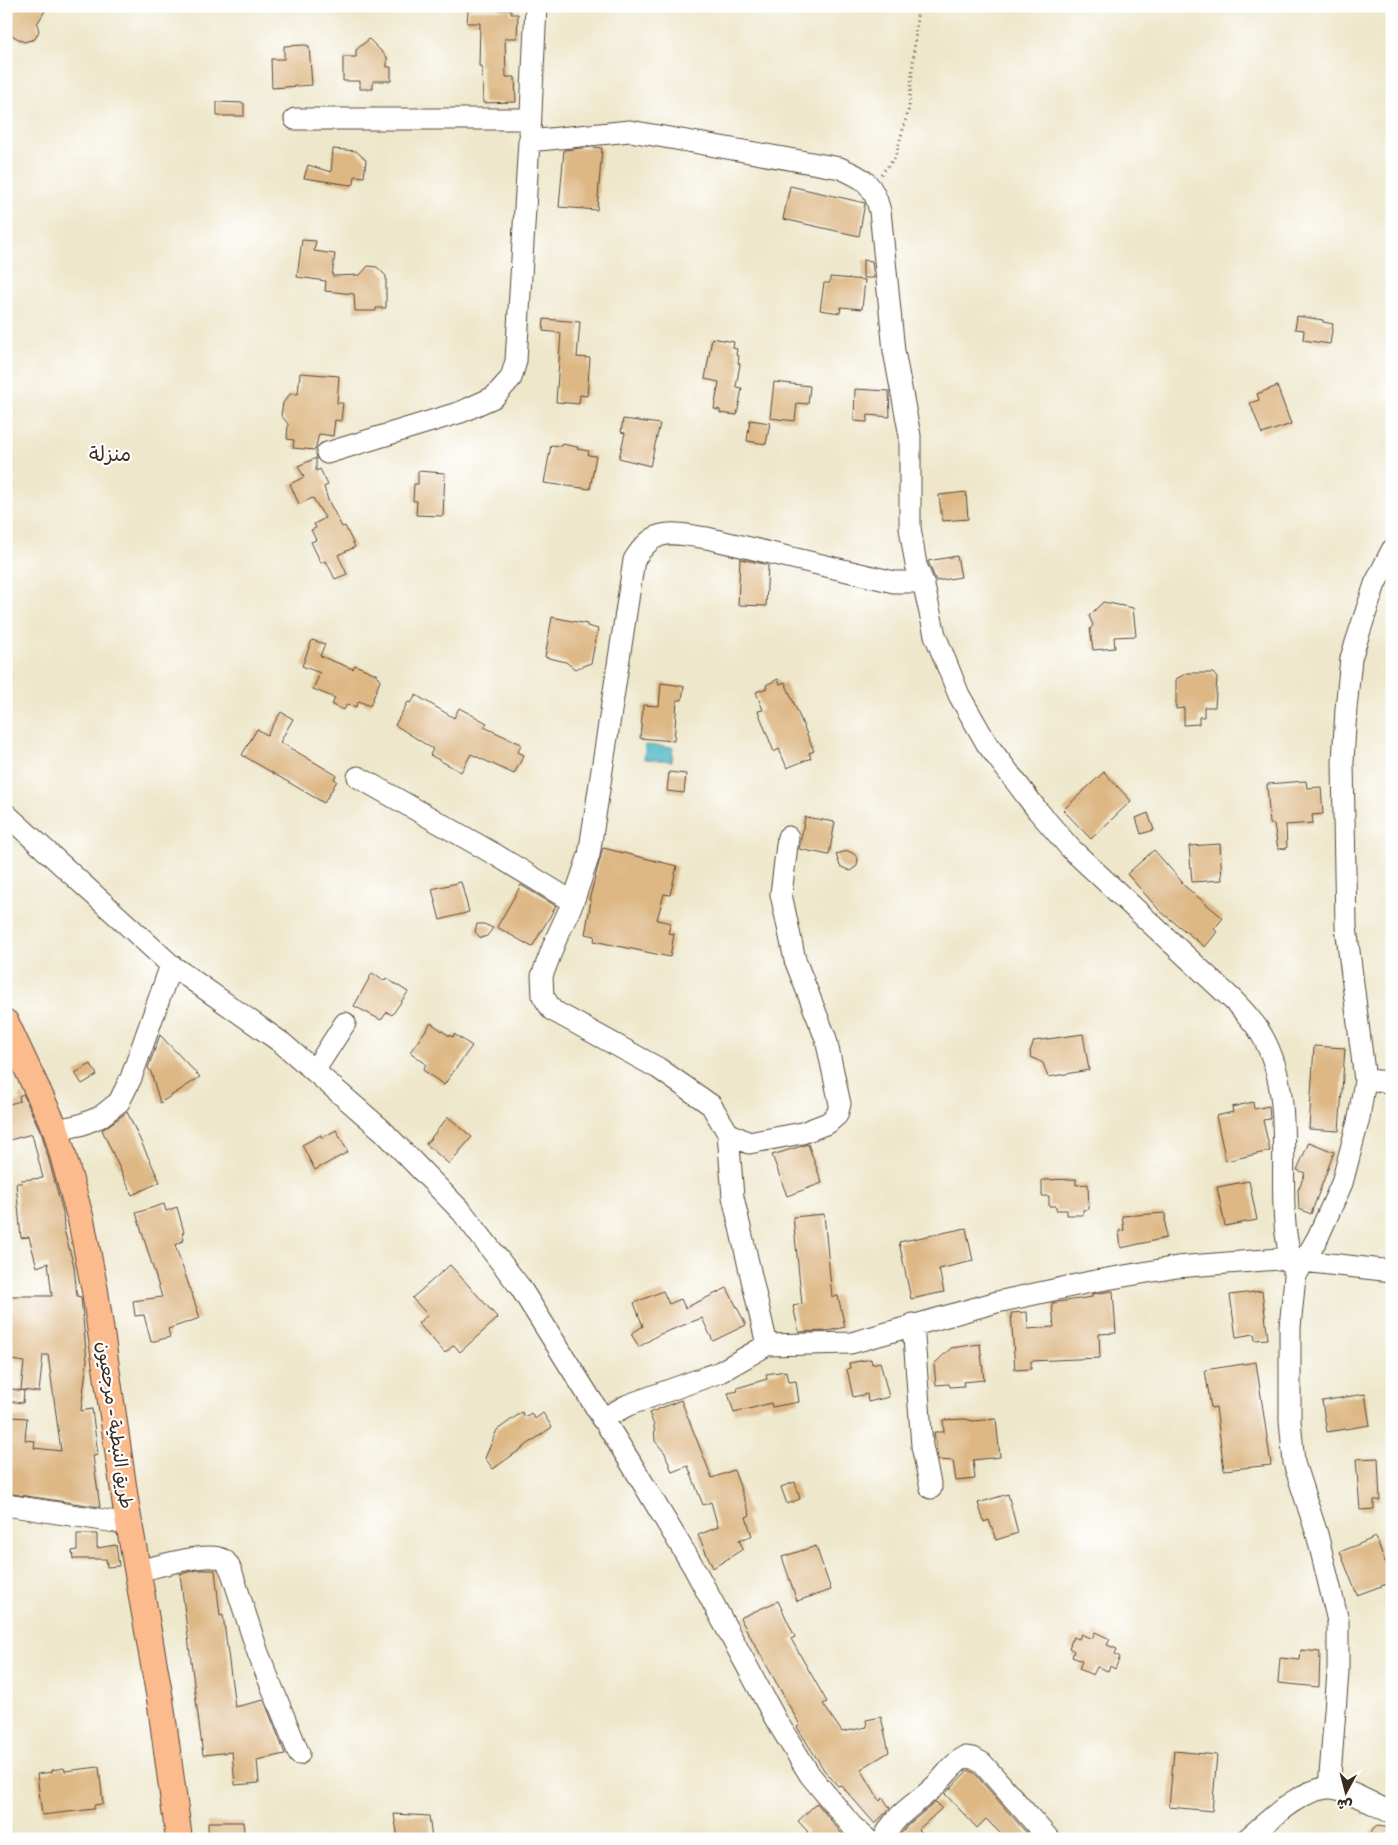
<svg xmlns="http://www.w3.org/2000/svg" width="1398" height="1845" font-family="Itim,'Playpen Sans Arabic',sans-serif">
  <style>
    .water { fill: #46b4c1; stroke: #406f70 }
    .building { fill: #ddb784 }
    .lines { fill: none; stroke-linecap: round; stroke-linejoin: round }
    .minor-casing { stroke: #564638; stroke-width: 23 }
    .major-casing { stroke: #564638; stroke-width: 28 }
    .path { stroke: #564638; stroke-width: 3; stroke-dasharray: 1 4; stroke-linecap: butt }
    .minor { stroke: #fff; stroke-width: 21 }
    .major { stroke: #fbbb8d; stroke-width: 26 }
    .labels { text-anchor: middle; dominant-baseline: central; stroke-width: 4.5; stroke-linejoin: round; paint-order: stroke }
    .street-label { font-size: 18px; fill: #3b2a1e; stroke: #fff }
    .quarter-label { font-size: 20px; fill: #3b2a1e; stroke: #fff }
  </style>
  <rect width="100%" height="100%" fill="#fff"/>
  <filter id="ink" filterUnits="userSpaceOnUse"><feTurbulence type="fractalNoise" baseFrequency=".02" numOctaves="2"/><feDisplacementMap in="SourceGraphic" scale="10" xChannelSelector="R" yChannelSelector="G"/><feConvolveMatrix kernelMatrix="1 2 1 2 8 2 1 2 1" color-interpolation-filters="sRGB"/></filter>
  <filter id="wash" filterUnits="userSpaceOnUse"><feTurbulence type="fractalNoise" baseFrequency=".0096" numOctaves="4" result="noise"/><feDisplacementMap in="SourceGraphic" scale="20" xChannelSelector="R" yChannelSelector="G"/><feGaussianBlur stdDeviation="1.12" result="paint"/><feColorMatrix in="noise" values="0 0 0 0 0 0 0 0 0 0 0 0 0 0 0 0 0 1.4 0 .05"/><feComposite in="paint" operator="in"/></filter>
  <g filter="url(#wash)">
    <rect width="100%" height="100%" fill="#eee7cb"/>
    <path class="water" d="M645 745 673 747 672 761 644 759Z"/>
    <g id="blocks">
      <path class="building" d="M11 6H48L37 24 39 31 35 39 24 42 6 32V14Z
        M468 10H511V14H518L517 38H505L506 77H515L516 102 483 103 482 66H479L480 23H467Z
        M369 39 387 57V67H391V81H373V89H360V81H343V57H356V50Z
        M305 45 309 46 312 85 272 88 271 59H284V46Z
        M217 102 244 103V116H217Z
        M592 147 602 148 597 210 559 207 564 150Z
        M333 149 356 151 366 160 364 177 355 176 354 184 350 185 304 178 308 165 331 172Z
        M790 186 865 203 859 236 783 219Z
        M302 240 316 241 314 251 335 254 332 276 360 275 368 266 377 267 386 276V308H376V311H355L354 294 325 291 326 281 297 277Z
        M863 260 872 261 874 278H863Z
        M830 277 865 280 862 309 841 307 840 313 820 310 824 283H830Z
        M1297 316 1323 320V322L1333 324 1330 344 1303 340 1304 330 1295 329Z
        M544 319 580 322 577 357 590 358 587 396 580 395 579 404 556 402 561 333 543 331Z
        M712 338 734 342 733 348 737 349 736 355 739 356 738 363 740 364 736 387 742 388 737 415 720 413V410L714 409 719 382 705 379Z
        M300 373 339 376 337 403H343L341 421 335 420 333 436 319 434 315 450 293 448 294 440 287 439 288 424 281 415 283 403 290 394H298Z
        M774 382 810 386 808 404 797 403 795 421 770 418Z
        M1277 386 1291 424 1262 434 1250 403 1259 400 1257 394Z
        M855 389 889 391 890 417 868 415 867 422 854 421Z
        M623 419 660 424 650 466 619 458 625 433 621 432Z
        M750 420 770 423 766 444 747 441Z
        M562 444 578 447 577 449 589 451 588 455 596 456 590 489 544 483 551 445 561 446Z
        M316 458V471L320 469 328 485 324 487 328 500 342 527 345 526 355 547 338 555 347 574 335 579 326 561 321 563 311 542 316 540 311 530 316 528 314 524 325 518 313 498 299 504 290 484 304 477 298 466Z
        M418 471 445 473 443 516 416 515 417 501H413L414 484H418Z
        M966 492 968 519 942 521 939 495Z
        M957 556 961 577 936 581 928 561Z
        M740 559 768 565 766 606 738 605Z
        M1103 602 1133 608 1136 636 1114 637 1115 648 1093 650 1090 629 1093 625 1089 616Z
        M552 617 587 624V626L598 629 591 663 575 669 566 662 545 657Z
        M312 640 325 644 320 656 353 669 355 665 376 674 380 681 370 706 359 701 356 707 347 704 344 710 332 705 335 698 313 689 320 673 302 666Z
        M1187 673H1213L1217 678 1215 707H1204V717H1199V724L1184 725V708L1176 709V679Z
        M778 679 780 684 785 682 814 751 809 753 811 758 787 768 779 749 774 752 758 711 763 710 756 692 767 688 766 685Z
        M661 683 684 686 682 700H677L674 741 640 738 643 705 659 706Z
        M416 695 454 718 459 708 487 723 484 727 521 744 518 752 524 755 514 774 471 754 461 772 430 755 433 749 395 725 408 702 411 703Z
        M281 712 293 719 280 742 336 775 334 779 337 781 324 803 242 755 257 729 267 735Z
        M669 772 686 774 684 793 667 791Z
        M1104 772 1131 801 1091 839 1063 810Z
        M1306 781 1307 788 1321 787 1323 814 1312 815 1313 823 1286 825 1287 848 1278 849 1274 824H1270L1267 784Z
        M1148 813 1154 830 1141 834 1136 818Z
        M805 817 835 822 829 855 799 849Z
        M1220 844 1222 880 1192 882 1189 846Z
        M603 848 677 866 670 895 664 894 657 920 671 923 668 933 674 934 670 957 594 941 595 936 585 934 591 901 589 900Z
        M1154 850 1183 883H1181L1223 918 1214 929 1217 932 1205 947 1160 911 1127 874Z
        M848 851 854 854 858 859 857 866 850 871 840 866 836 854Z
        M461 882 469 912 440 920 432 889Z
        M521 885 556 906 532 947 497 927Z
        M477 924H484L493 928 487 936 481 938 475 932Z
        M372 973 384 981 386 978 408 992 392 1015 387 1012 381 1020 354 1006Z
        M431 1023 448 1035 453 1037 454 1034 472 1046 444 1085 423 1070 426 1064 410 1052Z
        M1083 1034 1089 1070 1048 1077 1043 1063 1031 1057 1030 1051 1034 1041Z
        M160 1035 200 1077 160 1103 151 1072 148 1068Z
        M1314 1046 1345 1048 1339 1131 1309 1129Z
        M91 1064 97 1075 82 1084 75 1073Z
        M23 1094 42 1135 63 1212 64 1230 74 1266 77 1296 81 1297 87 1361 81 1411 92 1409 98 1455 93 1456 100 1507 6 1493V1468L12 1417 27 1418 25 1440 35 1441 34 1448 61 1451 48 1355H43L39 1392 21 1390 24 1362 6 1359V1296H52L48 1263 37 1267 29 1237 21 1238 16 1183H22L21 1180 43 1178 32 1134 6 1141V1105L20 1101 19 1096Z
        M1253 1102 1254 1109 1269 1106 1270 1119 1263 1120 1270 1151 1226 1161 1216 1116 1233 1112 1232 1107Z
        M127 1112 160 1182 132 1195 102 1130Z
        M448 1117 472 1137 449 1164 426 1144Z
        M336 1130 348 1152 315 1170 302 1145 321 1135 322 1138Z
        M1309 1142 1334 1152 1311 1214 1299 1209 1298 1190 1305 1173 1297 1170Z
        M808 1144 822 1183 787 1196 772 1155Z
        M1076 1179V1185L1088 1184 1089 1209 1083 1210V1215H1067V1210H1056V1206H1049V1196H1042V1180Z
        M1249 1181 1257 1220 1225 1226 1217 1187Z
        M164 1204 166 1211 177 1207 184 1232 182 1233 184 1240 175 1245 200 1318 168 1329 170 1337 151 1342 144 1315 135 1316 133 1301 162 1297 136 1213Z
        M1165 1213 1166 1238 1121 1248 1119 1231 1124 1230 1122 1216Z
        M824 1214 832 1297 838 1296 845 1327 828 1331 799 1332 793 1306 802 1304 793 1217Z
        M966 1228 973 1261 939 1269 944 1292 911 1299 899 1242Z
        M450 1265 498 1318 460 1352 454 1345 445 1353 418 1323 428 1315 412 1298Z
        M727 1288 746 1325 713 1341 702 1318 658 1335 639 1347 631 1334 643 1326 634 1303 663 1291 669 1304 681 1299 685 1308Z
        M1113 1291 1116 1333 1099 1334 1100 1358 1031 1361V1369L1015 1370 1011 1313 1027 1312 1028 1329 1054 1327 1052 1303 1092 1297V1294Z
        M1262 1291 1268 1339 1255 1340 1254 1334 1236 1337 1230 1295Z
        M980 1344 984 1380 963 1382 964 1386 950 1387 949 1384 936 1385 934 1364 951 1348Z
        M871 1359 872 1364 880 1362 889 1397 868 1402 867 1394 853 1397 847 1369 850 1368 849 1363Z
        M1256 1362 1271 1465 1224 1470 1216 1407 1211 1408 1205 1370Z
        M786 1371 788 1382 796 1381 799 1402 772 1407 771 1403 734 1413 728 1393 738 1391 737 1388 767 1379 766 1374Z
        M6 1388 24 1391 23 1403 6 1401Z
        M1365 1394 1370 1425 1327 1432 1322 1401Z
        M681 1400 712 1478 734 1470 750 1515 746 1517 752 1536 739 1540 743 1549 713 1568 698 1535 718 1527 711 1502 703 1505 688 1466 672 1472 665 1453 655 1441 654 1425 649 1413Z
        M522 1412 525 1417 531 1413 535 1419 543 1413 552 1427 493 1469 485 1458 497 1430Z
        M965 1419 973 1421 996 1419 1000 1457 973 1460 975 1479 956 1481 953 1461 938 1460 934 1432H944L943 1420Z
        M1378 1458 1380 1500H1374V1509L1360 1510 1356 1459Z
        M795 1482 800 1499 787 1504 781 1487Z
        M1008 1494 1018 1533 996 1540 989 1520 984 1522 978 1503Z
        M77 1534H97V1548L116 1545 119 1566 107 1567 106 1559H73L72 1551 77 1550Z
        M1376 1537 1392 1582 1357 1595 1340 1552Z
        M816 1546 831 1590 797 1601 782 1557Z
        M197 1570H215L220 1616 223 1615 235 1707 264 1700 284 1751 285 1754 257 1760 259 1783 235 1785 232 1752 203 1755 180 1574Z
        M778 1601 795 1637 791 1639 827 1702 823 1704 842 1732 867 1727 866 1720 881 1717 889 1752 861 1769 880 1801 883 1798 890 1808 875 1824 841 1785 838 1786 824 1770 797 1727 800 1725 740 1618Z
        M1095 1632 1110 1639 1107 1645 1117 1649 1115 1654 1120 1657 1115 1669 1110 1666 1108 1671 1097 1667 1093 1675 1079 1669 1082 1661 1072 1657 1074 1651 1069 1648 1073 1637 1079 1639 1081 1634 1092 1639Z
        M1301 1650 1320 1652 1319 1687 1278 1683 1280 1658 1300 1660Z
        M1174 1751 1217 1755 1212 1811 1169 1807Z
        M99 1767 103 1804 94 1805V1809L42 1815 37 1774 52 1772V1770L64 1768 65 1771Z
        M968 1770 974 1773 1032 1839H1006L986 1819 977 1828 945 1794Z
        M936 1802 942 1808 918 1830 932 1839H905L900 1835 909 1824Z
        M817 1803 842 1834 848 1839H801L808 1832 798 1821Z
        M394 1814 429 1816 432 1839H398Z
        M208 1822H243L245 1839H208Z
        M1377 1826 1392 1828V1839H1363Z"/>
    </g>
  </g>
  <g filter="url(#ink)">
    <use href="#blocks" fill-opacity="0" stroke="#564638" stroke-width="1"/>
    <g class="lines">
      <g class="minor-casing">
        <path id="minor" d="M295 119H530
          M530 133 536 6
          M327 453 461 412 494 397 511 378 516 361 529 141 630 131 840 168C865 179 873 183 880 211L894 351 910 436V528L916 565 923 582 935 635 959 695 987 744 1038 811 1071 849 1233 1000C1241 1008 1249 1017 1256 1026 1296 1083 1279 1160 1285 1224 1286 1242 1291 1260 1295 1277
          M358 777 496 855 573 902
          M6 814 171 965 282 1043 382 1130 462 1212 520 1287 629 1460 693 1566 776 1720 810 1775 852 1826 867 1839
          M314 1071 345 1023
          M1365 1080 1392 1082
          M56 1130 80 1125 100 1117 119 1102 131 1078 171 965
          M728 1133 749 1143 802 1133 828 1123 837 1115 840 1104 826 1039 795 960 781 894 788 837
          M1303 1261 1392 1271
          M913 1324 922 1446 931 1488
          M767 1345 733 1197 728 1133 711 1105 658 1068 552 1010 543 996 542 976 556 939 573 902 589 855 634 560C655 526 671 533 707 538L894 582H923
          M602 1419 628 1405 720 1372 767 1345 851 1343 997 1302 1095 1281 1177 1267 1291 1258
          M6 1505 129 1524
          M138 1571C156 1567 209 1550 224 1560 228 1563 230 1568 232 1573L258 1653 299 1754
          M1329 1788 1338 1672V1621L1317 1534 1294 1463 1290 1420V1327L1295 1277 1318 1237 1342 1183 1359 1118 1365 1080 1346 927 1343 762 1346 709 1351 658 1375 584 1392 550
          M884 1839C894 1813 919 1803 937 1784 946 1775 953 1763 965 1757L973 1758 982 1763 1049 1839
          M1247 1839C1269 1821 1297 1791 1327 1788 1344 1786 1376 1806 1392 1813"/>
      </g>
      <g class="major-casing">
        <path id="major" d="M6 1023 56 1130 81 1220 95 1291 126 1506 160 1699 179 1839"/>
      </g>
      <path class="path" d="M881 174 895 158 909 108 918 6"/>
      <use href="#minor" class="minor"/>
      <use href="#major" class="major"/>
    </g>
  </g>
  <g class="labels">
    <g class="street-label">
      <text transform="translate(115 1425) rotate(82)">طريق النبطية - مرجعيون</text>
    </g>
    <g class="quarter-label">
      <text x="110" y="454">منزلة</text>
    </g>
  </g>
  <rect width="1398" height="1845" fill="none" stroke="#fff" stroke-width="25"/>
  <g transform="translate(1346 1792) rotate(187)" stroke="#ffffff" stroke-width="4" paint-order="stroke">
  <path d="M0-4L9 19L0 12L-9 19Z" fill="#3b2a1e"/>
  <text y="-8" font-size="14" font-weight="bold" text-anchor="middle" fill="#3b2a1e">ش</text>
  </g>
</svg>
